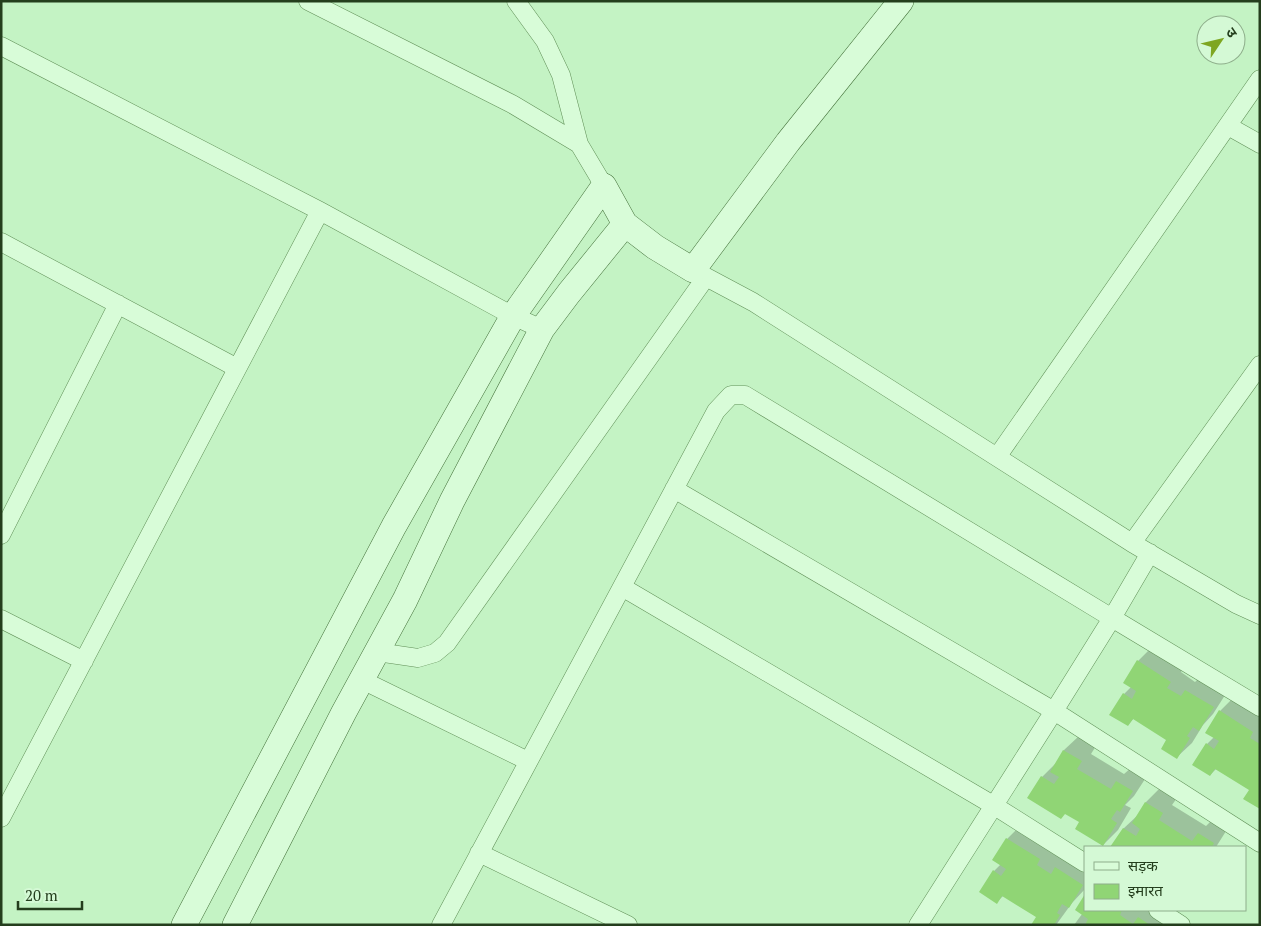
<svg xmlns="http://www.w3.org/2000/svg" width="1261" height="926" font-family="'PT Serif','Noto Sans Devanagari',serif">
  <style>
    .shadow { fill: #0003 }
    .building { fill: #90d575 }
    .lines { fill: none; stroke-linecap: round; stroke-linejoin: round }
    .street-casing { stroke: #619058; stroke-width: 19 }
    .secondary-casing { stroke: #45723b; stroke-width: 26 }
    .street { stroke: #d8fcd8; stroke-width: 18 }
    .secondary { stroke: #d8fcd8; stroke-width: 25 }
  </style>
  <rect width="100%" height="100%" fill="#c4f3c4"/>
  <path class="shadow" d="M1152 647 1184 667 1181 672 1195 682 1201 676 1227 692 1213 714 1203 725 1192 743 1177 757 1168 739 1134 718 1128 725 1124 694 1131 687 1138 661Z
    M1235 696 1260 712V807L1250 789 1217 768 1210 775 1207 744 1214 737 1220 711Z
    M1079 736 1096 746 1091 754 1124 774 1132 767 1147 776 1134 796 1125 805 1131 808 1118 830 1103 845 1042 777 1057 762 1064 750Z
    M1160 788 1177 798 1172 805 1206 826 1213 819 1228 828 1216 847H1112L1123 829 1139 814 1146 802Z
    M1022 824 1085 862V889L1072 903 1056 925H1032L1037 917 1004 895 997 902 994 871 1001 864 994 860 1007 839Z
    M1085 910H1164L1176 925H1074Z"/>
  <path class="building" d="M1137 660 1171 682 1167 688 1181 696 1185 690 1214 707 1199 731 1193 727 1187 736 1190 738 1177 759 1161 749 1166 740 1133 719 1128 726 1109 715 1123 693 1132 699 1136 691 1123 683Z
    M1219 710 1253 732 1250 738 1260 744V809L1243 799 1249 790 1215 769 1210 776 1192 765 1206 743 1214 749 1219 741 1205 733Z
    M1063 750 1082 761 1077 769 1111 789 1116 781 1133 791 1120 812 1117 810 1111 819 1117 823 1103 846 1075 829 1079 822 1065 814 1061 819 1027 798 1041 776 1054 784 1059 777 1050 772Z
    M1145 802 1163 813 1159 820 1192 841 1198 833 1214 843 1212 847H1110L1123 828 1136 836 1140 829 1132 823Z
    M1006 838 1040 859 1037 865 1051 874 1055 867 1083 885 1069 908 1062 904 1057 913 1060 915 1054 925H1031L1036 917 1002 896 997 904 979 892 993 870 1001 876 1006 869 992 860Z
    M1085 894V910H1122L1120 915 1133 924 1138 917 1150 925H1085L1088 919 1075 910Z"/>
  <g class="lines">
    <g class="street-casing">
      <path id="street" d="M308 1 512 104 579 144 604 186
        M516 1 545 41 561 75 579 144
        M1 46 320 211 513 316 542 329
        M1228 126 1260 144
        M1 242 237 368
        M693 270 753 302 1132 543 1236 604 1260 615
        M997 457 1260 79
        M674 489 1054 711 1260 843
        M1 535 118 304
        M1132 543 1260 365
        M1150 553 1112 618 1260 707
        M622 587 993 805 1085 863
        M1 619 84 661
        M377 652 418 658 435 653 447 643 706 277
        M362 680 528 761
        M1 818 320 211
        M479 853 628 925
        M1158 910 1181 925
        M441 925 716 411 731 395H745L1112 618 1054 711 918 925"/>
    </g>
    <g class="secondary-casing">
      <path id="secondary" d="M184 925 394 526 513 316 604 186 625 224 655 247 693 270 788 142 901 1
        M235 925 344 712 405 600 452 501 542 329 569 293 625 224"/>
    </g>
    <use href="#street" class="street"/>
    <use href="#secondary" class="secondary"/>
  </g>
  <rect width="1261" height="926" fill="none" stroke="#243e1d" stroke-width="5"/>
  <rect x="1084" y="846" width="162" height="65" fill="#d4f9d5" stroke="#8eae8b"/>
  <rect x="1094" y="862" width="25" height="8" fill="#d8fcd8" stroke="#8eae8b"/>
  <text x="1128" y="871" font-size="15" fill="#243e1d">सड़क</text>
  <rect x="1094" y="884" width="25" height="15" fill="#90d575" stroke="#8eae8b"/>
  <text x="1128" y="896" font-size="15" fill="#243e1d">इमारत</text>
  <g transform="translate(1221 40) rotate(55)"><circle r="24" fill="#d4f9d5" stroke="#8eae8b"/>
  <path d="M0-4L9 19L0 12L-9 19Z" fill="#7ea621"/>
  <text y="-8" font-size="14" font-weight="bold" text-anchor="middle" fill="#243e1d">उ</text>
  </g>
  <path d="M18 901v8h64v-8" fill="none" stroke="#243e1d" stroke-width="2.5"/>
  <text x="25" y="901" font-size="15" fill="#243e1d" stroke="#d4f9d5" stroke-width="4" paint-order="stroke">20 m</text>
</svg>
